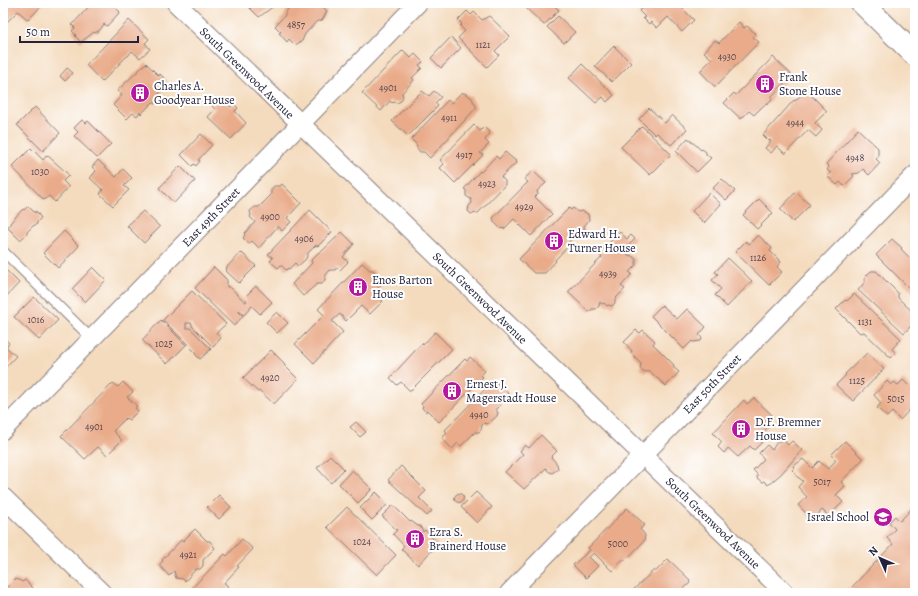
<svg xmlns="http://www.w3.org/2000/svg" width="918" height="596" font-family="Alegreya,serif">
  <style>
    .building { fill: #e9ab89 }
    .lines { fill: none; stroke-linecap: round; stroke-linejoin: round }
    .lane-casing { stroke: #8b7e7c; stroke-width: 11 }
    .street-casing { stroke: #8b7e7c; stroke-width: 20 }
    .secondary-casing { stroke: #8b7e7c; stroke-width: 24 }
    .lane { stroke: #fff; stroke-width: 9 }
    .street { stroke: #fff; stroke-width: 18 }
    .secondary { stroke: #fff; stroke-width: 22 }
    .labels { text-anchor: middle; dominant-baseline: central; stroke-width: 4; stroke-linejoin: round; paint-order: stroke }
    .number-label { font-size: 10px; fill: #54444e }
    .street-label { font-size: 12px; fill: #22223b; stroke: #fff }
    .poi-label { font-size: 12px; fill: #22223b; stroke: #fff; text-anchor: start }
  </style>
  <rect width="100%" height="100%" fill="#fff"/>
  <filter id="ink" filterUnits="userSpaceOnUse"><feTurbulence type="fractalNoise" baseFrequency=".025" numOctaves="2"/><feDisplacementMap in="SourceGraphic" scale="8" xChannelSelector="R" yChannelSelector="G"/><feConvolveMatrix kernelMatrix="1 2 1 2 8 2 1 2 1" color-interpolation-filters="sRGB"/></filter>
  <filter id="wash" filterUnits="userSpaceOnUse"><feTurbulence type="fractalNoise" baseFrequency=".012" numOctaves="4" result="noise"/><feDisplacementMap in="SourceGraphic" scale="16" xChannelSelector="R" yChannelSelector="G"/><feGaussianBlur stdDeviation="0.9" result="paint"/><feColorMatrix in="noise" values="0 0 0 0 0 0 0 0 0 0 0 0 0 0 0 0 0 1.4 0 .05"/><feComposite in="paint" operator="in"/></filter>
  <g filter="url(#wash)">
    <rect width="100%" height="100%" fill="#f4dbbe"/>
    <g id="blocks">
      <path class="building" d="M3 3H44L28 20 18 11 3 26Z
        M92 3H111L120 12 107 26 104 24 100 30 95 33 94 32 81 42 75 36 76 35 72 31 75 28 72 25Z
        M245 3H278L259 17Z
        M283 3H319L327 11 323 19 321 21H317L305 34 302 41 295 45 289 39 287 42 279 33 281 32 275 26 285 15V13L288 9 282 4Z
        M529 3H551L559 10 544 25 525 7Z
        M646 3H683L680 6 694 20 682 32 668 17 657 28 651 22 649 24 643 18 645 17 639 11Z
        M467 11 471 15 474 12 482 20 489 16 510 36 495 51 499 55 487 67 458 38 465 31 460 26 462 24 458 20Z
        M558 16 575 32 564 43 547 27Z
        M129 20 149 39 145 43 150 49 140 58 132 51 128 56 126 57 102 82 86 65Z
        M739 22 744 28 747 26 756 34 753 37 759 42 715 87 700 71 712 59 704 52 715 40 719 43Z
        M451 37 461 48 441 68 431 58Z
        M614 46 631 63 612 82 595 66Z
        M403 50 411 58 415 54 423 62 419 65 422 68 412 78 414 80 402 93 403 96 401 101 397 103 393 102 392 103 390 101 381 111 362 93Z
        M773 57 792 75 772 96V100L768 104 764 105 754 115 749 111 741 119 724 103 734 93 736 95Z
        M146 63 159 76 160 74 167 81 165 82 168 85 159 94 162 97 156 104 153 102 141 114 140 112 137 116 133 113 127 119 113 105 122 95 117 91Z
        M582 64 614 95 607 102 603 97 596 103 569 78Z
        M67 68 73 73 65 81 60 76Z
        M806 90 827 111 815 123 822 130 816 137 808 130 785 154 777 146 771 153 765 148 771 141 770 140 769 141 763 135 794 100 795 101Z
        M422 91 429 96 434 91 441 97 435 103 438 106 408 136 392 121Z
        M461 93H464L471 97 476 106V108L430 158 424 152H420L417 148 416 144 411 139 448 100 451 103Z
        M220 98 231 107 234 104 238 108 235 111 246 123 231 139 208 117 215 109 212 106Z
        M35 107 60 133 43 151 17 125Z
        M649 108 665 123 672 115 687 129 671 145 657 133 655 135 639 119Z
        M82 120 86 123 88 121 111 144 97 158 74 136 78 132 74 128Z
        M474 125 480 131 484 127 490 133 485 140 489 144 480 153 483 155 455 183 440 168 444 164 440 160Z
        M642 126 671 154 650 175 621 147Z
        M858 129 878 148V156L876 159 880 163 869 175 863 169 859 173 852 174 854 176 844 186 840 182 837 185 827 176 831 173 827 170 829 167 826 164Z
        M201 134 212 145 198 160 200 161 196 166 194 164 192 166 181 155Z
        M688 138 701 150 702 149 706 152V154L711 158 697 172 676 151Z
        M31 148 43 160 47 155 69 175 63 181 69 187 55 202 49 196 44 200 12 167Z
        M505 152 517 162 501 177 505 181V185L478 213 471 214 468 211 469 206 472 203 471 199 466 196V190L464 189 480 171 481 172 496 156 499 159Z
        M98 160 116 177 123 169 132 178 124 186 129 190 113 206 100 194 103 190 90 178 96 171 92 167Z
        M180 166 195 181 174 203 159 188Z
        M533 171 546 183 537 191 538 194 535 197 552 214 531 236 514 219 504 229 502 228 501 229 493 221 494 220 493 218 528 182 524 179Z
        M722 179 735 191 726 200 713 188Z
        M282 184 301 203 287 218 291 222 282 231 278 226 259 248 252 241 249 244 243 238 245 235 244 234 255 222 250 217 251 215 250 211 255 207H259L271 195V190L274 186H280Z
        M796 192 810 205 793 222 780 209Z
        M709 193 721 204 704 223 692 211Z
        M759 199 773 213 757 229 743 215Z
        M28 206 35 213 36 211 41 218 37 222V224L33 226 27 232V234L20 240 7 227 11 224 10 223 23 209 24 210Z
        M569 208 571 210 573 208 578 212 582 211 588 214 589 220 584 226 585 232 580 236 573 237 567 244 569 245 555 260 556 261 545 273H534L519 259Z
        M310 210 332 232 318 246 316 245 308 253 306 259 298 266 295 263 289 269 288 268 286 270 281 265 278 268 270 261 273 258 268 254Z
        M143 211 160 227 144 243 127 226Z
        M64 231 79 246 58 268 43 253Z
        M342 232 354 244 343 257 348 262 340 270 337 267 335 270H330L325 276V280L322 284H317L303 296 292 284 312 263 311 260 319 252H321Z
        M620 232 627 239 631 235 635 239 625 249 628 255 632 256 636 259V265L629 272 632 274 621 286 625 289 615 299V303L612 306 608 305 607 306 604 303 602 304 600 302 599 306 596 309H592L589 312 568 292 602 257 598 254Z
        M758 235 772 248 770 251 781 262 777 267 782 272 769 285 735 252 746 241 749 244Z
        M892 239 902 248 901 249 915 263V294L876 255Z
        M240 253 241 254 242 253 256 266 239 283 226 271 227 269 226 268Z
        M728 258 752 281 727 307 715 295 721 289 712 280 718 274 715 272Z
        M362 263 370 270H373L383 282 374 293 383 301 370 314 361 306 346 321 340 314 332 321 343 332 314 363 295 344 324 315 318 309Z
        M3 267 19 283 3 300Z
        M93 267 106 280 85 302 72 289Z
        M214 267 227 280V287H230L245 302 247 301 244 298 256 286 272 302 260 314 252 306 244 315 239 311V312L243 316 234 326 195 288Z
        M871 271H876L898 293V298L915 314V325L913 324 904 333 858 290 865 282V277Z
        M192 291 226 324 216 333 221 338 213 347 192 326V323H186V328H190L211 349 200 359 195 354 196 353 163 320Z
        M854 294 901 339 892 349 896 353 891 358 864 332 860 333 836 309 845 300 847 301Z
        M34 297 58 320 39 340 14 317Z
        M662 305 677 319 687 309 706 327 699 335 702 338 701 341 693 342 692 341 684 349 651 316Z
        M277 312 288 323 277 333 266 322Z
        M161 320 186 345 167 364 142 340Z
        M636 330 640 333 643 330 655 341 653 344 674 365 673 367 679 372 666 386 649 371 645 372 640 369 641 363 631 353 632 351 624 342Z
        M435 332 452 349 410 391 401 382 397 385 390 378 422 343 423 345Z
        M3 337 9 343 6 347 16 356 3 370Z
        M271 350 285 364 284 365 298 379 274 404 260 391 258 392 243 378Z
        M867 353 884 369 853 401 836 385 846 375 845 374Z
        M470 357 485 371 481 375 483 377 439 422 427 410 426 412 422 408 423 406 421 404 465 359 467 361Z
        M494 380 510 395 495 410 498 412 497 416 489 423 487 424 484 423 482 425 481 430 479 432H475L461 446 458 443 452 449 442 438 447 433 445 430Z
        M903 380 915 392V401L912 405 913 406 900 420 892 412 887 417 877 408 881 403 874 395 887 381 891 385 894 382 898 385Z
        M123 382 133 392 127 397 137 406 135 408 138 411 129 420 126 418 113 431 122 440 107 455 98 447 85 459 61 436 113 383 118 387Z
        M754 398 772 415 771 420 769 424 770 425 758 437 762 442 754 450 750 446 738 457 728 448 724 453 718 447 722 442 713 433 744 400 747 404Z
        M356 422 366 432 360 437 350 427Z
        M541 435 557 451 551 457 557 464 558 469 552 473 548 471 546 468 524 489 505 472 523 454 520 451 525 445 529 448Z
        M783 439 788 445 792 441 802 450 781 474 768 485 764 481 762 482 757 478V474L753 470 764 459 759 453 767 445 772 450 777 442H780Z
        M845 441 863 459 841 482 845 486 836 495 843 502 829 516 822 510 813 520 798 505 807 497 798 487 803 481 795 475 796 474 792 470 795 467 794 466 803 459 812 468 819 461 828 469 836 460 831 455Z
        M330 455 344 469 331 483 317 468Z
        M401 466 426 491 419 498 432 511 427 516 388 480Z
        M352 470 372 489 358 503 339 484Z
        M376 492 388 504 372 520 360 508Z
        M476 492 492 507 477 523 461 507Z
        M454.5 498a4.5 4.5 0 1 1 9 0a4.5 4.5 0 1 1-9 0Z
        M219 495 231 507 219 519 207 507Z
        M393 505 410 522 411 521 418 526H420L423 532 425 530 438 544 418 565 401 549 404 546 393 534 397 530 382 516Z
        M915 505V593H854L850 589 893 544 887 538 895 529 889 522 895 516 900 521Z
        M347 507 396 555 377 575 327 527Z
        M627 508 645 525 640 529 645 535 644 541 626 560H622L612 571 594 553 589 557 598 566 586 578 573 565 590 550 588 548Z
        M195 529 207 541H210L215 548 203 560V566L200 569H196L185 581 183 579 176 578 174 571 169 576 159 565 163 561 162 560 181 540 183 541Z
        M242 539 253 549 237 566 239 567 224 583 227 585 228 593H187L225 554 227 556Z
        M668 559 690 580 689 582 690 583 679 593H674L670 589 667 593H630L654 570 655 572Z
        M15 579 19 580 22 582 25 580 33 588 28 593H4L6 591 5 589Z"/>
    </g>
  </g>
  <g filter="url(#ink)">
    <use href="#blocks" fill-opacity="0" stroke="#8b7e7c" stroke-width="1"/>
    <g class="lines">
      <g class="lane-casing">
        <path id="lane" d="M3 251 92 339"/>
      </g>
      <g class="street-casing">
        <path id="street" d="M176 3 785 593
          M3 430 418 3
          M3 497 102 593
          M509 593 915 175"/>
      </g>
      <g class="secondary-casing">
        <path id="secondary" d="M862 3 915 55"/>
      </g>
      <use href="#lane" class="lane"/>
      <use href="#street" class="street"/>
      <use href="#secondary" class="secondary"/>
    </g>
  </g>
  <defs>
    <g id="building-disc" transform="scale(1)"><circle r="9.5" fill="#b5179e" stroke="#fff"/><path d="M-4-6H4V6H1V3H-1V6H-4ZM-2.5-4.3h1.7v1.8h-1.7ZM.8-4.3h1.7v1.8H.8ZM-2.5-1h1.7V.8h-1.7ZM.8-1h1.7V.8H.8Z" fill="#fff"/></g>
    <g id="school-disc" transform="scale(1)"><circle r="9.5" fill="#b5179e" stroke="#fff"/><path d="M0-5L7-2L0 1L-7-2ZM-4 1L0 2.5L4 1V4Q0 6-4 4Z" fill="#fff"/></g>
  </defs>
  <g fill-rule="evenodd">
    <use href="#building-disc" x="765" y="84"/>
    <use href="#building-disc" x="140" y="93"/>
    <use href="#building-disc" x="554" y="241"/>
    <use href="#building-disc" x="358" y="287"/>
    <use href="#building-disc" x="452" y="391"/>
    <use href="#building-disc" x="741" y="429"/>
    <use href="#school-disc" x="883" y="517"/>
    <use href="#building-disc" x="415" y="539"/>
  </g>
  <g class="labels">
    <g class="number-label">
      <text x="296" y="24">4857</text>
      <text x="483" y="44">1121</text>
      <text x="727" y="56">4930</text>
      <text x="388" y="87">4901</text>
      <text x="449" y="117">4911</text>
      <text x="795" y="122">4944</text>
      <text x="464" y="154">4917</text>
      <text x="855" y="157">4948</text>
      <text x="40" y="171">1030</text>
      <text x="487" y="183">4923</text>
      <text x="524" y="206">4929</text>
      <text x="270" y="216">4900</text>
      <text x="304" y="238">4906</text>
      <text x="758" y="257">1126</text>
      <text x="608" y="273">4939</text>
      <text x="36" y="319">1016</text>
      <text x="865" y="321">1131</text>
      <text x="164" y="343">1025</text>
      <text x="270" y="377">4920</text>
      <text x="857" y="380">1125</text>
      <text x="896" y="398">5015</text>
      <text x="479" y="414">4940</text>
      <text x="94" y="426">4901</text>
      <text x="822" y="481">5017</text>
      <text x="362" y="541">1024</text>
      <text x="618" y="543">5000</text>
      <text x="188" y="554">4921</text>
    </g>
    <g class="street-label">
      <text transform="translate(247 73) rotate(44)">South Greenwood Avenue</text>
      <text transform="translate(211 217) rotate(-46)">East 49th Street</text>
      <text transform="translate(480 298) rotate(44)">South Greenwood Avenue</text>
      <text transform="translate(712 384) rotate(-46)">East 50th Street</text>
      <text transform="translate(713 523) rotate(44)">South Greenwood Avenue</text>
    </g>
    <g class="poi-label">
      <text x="779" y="77">Frank<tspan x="779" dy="14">Stone House</tspan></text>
      <text x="154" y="86">Charles A.<tspan x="154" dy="14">Goodyear House</tspan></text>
      <text x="568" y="234">Edward H.<tspan x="568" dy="14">Turner House</tspan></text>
      <text x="372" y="280">Enos Barton<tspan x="372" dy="14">House</tspan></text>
      <text x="466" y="384">Ernest J.<tspan x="466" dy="14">Magerstadt House</tspan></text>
      <text x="755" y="422">D.F. Bremner<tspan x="755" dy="14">House</tspan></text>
      <text x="869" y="517" text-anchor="end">Israel School</text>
      <text x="429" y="532">Ezra S.<tspan x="429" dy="14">Brainerd House</tspan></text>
    </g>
  </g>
  <rect width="918" height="596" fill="none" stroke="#fff" stroke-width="16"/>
  <g transform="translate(880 558) rotate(315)" stroke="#ffffff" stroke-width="3" paint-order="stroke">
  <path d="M0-3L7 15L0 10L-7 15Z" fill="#22223b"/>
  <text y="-6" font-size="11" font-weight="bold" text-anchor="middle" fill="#22223b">N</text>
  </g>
  <path d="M20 36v6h118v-6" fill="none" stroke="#22223b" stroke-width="2"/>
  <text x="26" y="36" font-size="12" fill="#22223b" stroke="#ffffff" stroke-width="3" paint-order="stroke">50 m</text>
</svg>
